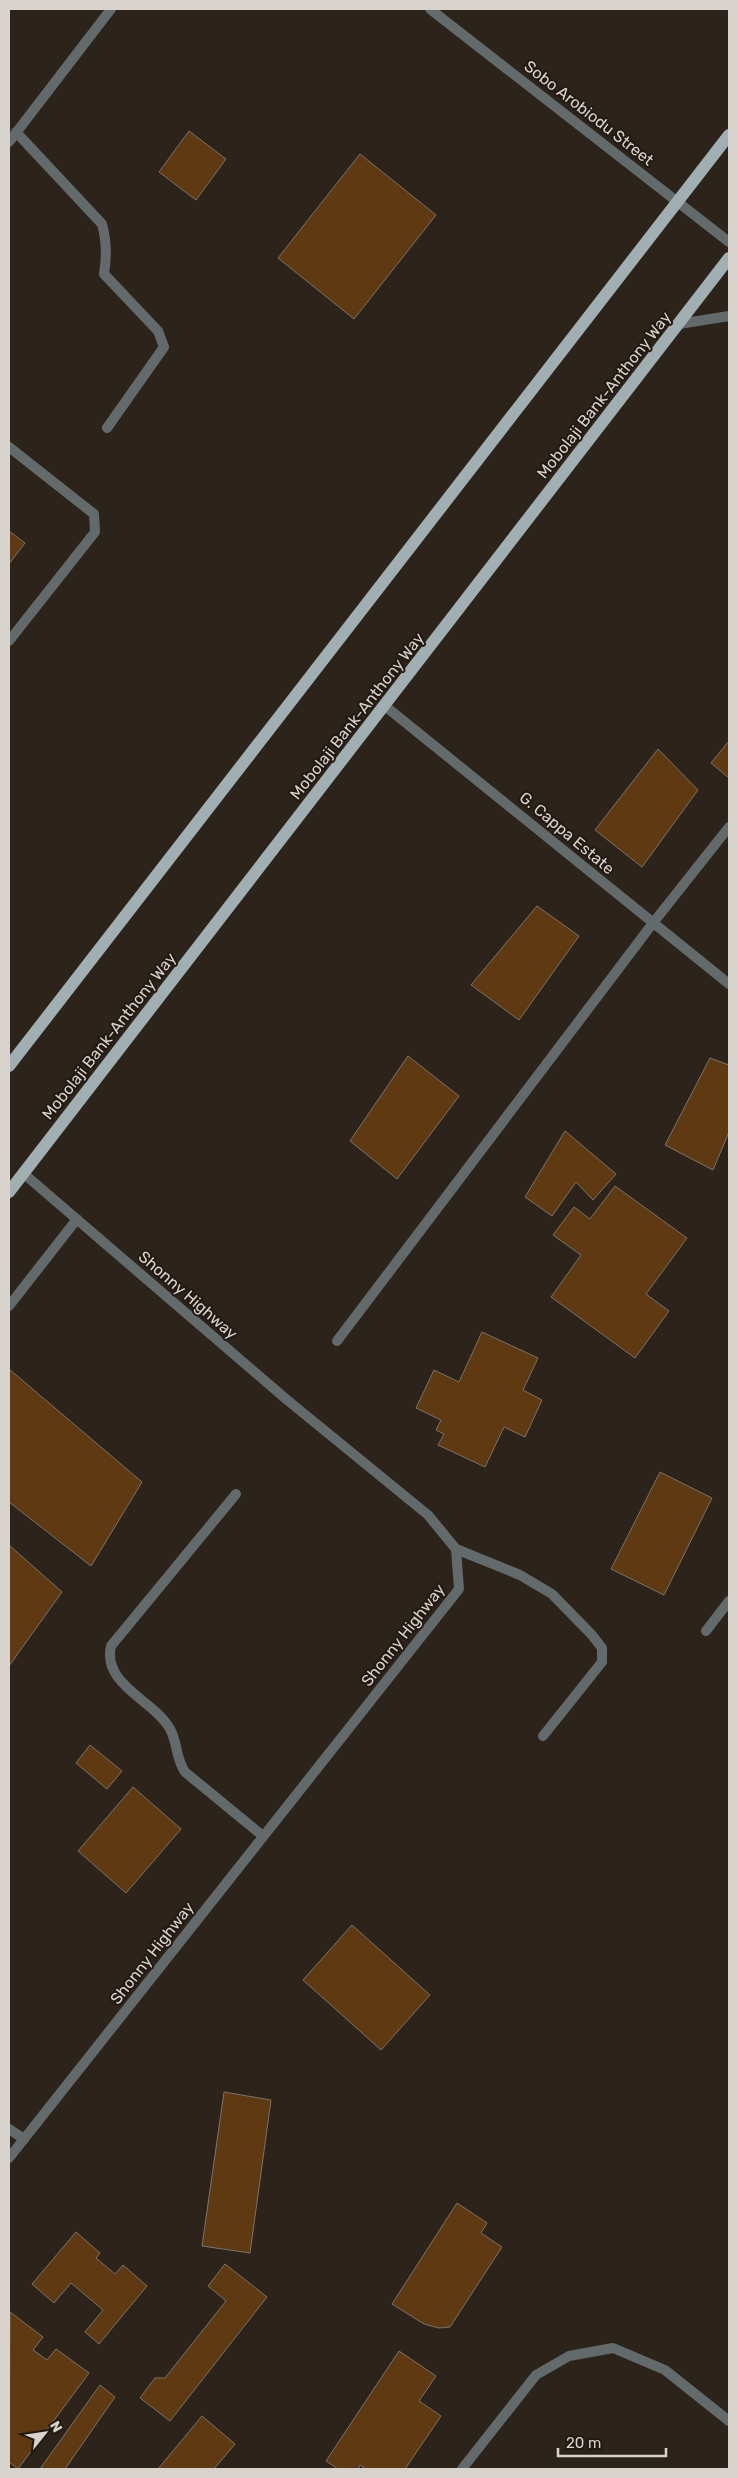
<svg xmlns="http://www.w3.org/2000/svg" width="738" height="2478" font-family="Rubik,sans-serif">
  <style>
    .building { fill: #5e3912; stroke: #7d7369 }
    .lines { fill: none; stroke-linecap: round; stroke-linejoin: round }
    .service { stroke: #636a6b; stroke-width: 10 }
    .minor { stroke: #636a6b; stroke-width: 10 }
    .tertiary { stroke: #636a6b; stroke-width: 10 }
    .primary { stroke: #a1aeb2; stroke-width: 12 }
    .labels { text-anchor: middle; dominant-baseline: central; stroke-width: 4; stroke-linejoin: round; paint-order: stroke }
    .street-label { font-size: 16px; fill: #d8d3cd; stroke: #221a12 }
  </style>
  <rect width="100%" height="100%" fill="#2c231b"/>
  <path class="building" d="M189 131 226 159 196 200 159 172Z
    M360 154 436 215 354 319 278 258Z
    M9 531 25 543 9 564Z
    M729 741V778L711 763Z
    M658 749 698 790 642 867 595 830Z
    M537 906 579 936 519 1020 471 985Z
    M408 1056 459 1096 397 1179 350 1141Z
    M710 1058 729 1065V1132L713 1170 665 1145Z
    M565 1131 616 1174 593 1200 576 1182 552 1216 525 1197Z
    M615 1186 687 1238 646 1294 669 1311 635 1358 551 1297 581 1255 553 1235 574 1207 590 1219Z
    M482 1332 538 1358 523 1390 542 1400 525 1437 504 1427 485 1467 438 1445 444 1434 436 1430 441 1420 416 1408 434 1370 459 1382Z
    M9 1369 142 1482 91 1566 9 1502Z
    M660 1472 712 1498 664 1595 611 1569Z
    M9 1545 62 1592 9 1666Z
    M90 1745 122 1771 107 1789 76 1763Z
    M133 1787 181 1829 126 1893 78 1851Z
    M352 1925 430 1995 381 2050 303 1980Z
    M224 2092 271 2100 250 2253 202 2246Z
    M457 2203 487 2223 481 2233 502 2247 450 2327 439 2328 424 2324 392 2304Z
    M76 2232 100 2253 96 2258 115 2274 123 2265 147 2286 99 2344 85 2332 103 2310 71 2283 54 2303 32 2284Z
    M225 2264 267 2297 170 2421 140 2398 155 2378H165L226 2301 208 2286Z
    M10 2312 43 2337 33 2350 47 2360 56 2349 89 2373 18 2469 9 2462Z
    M399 2351 436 2376 419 2401 441 2416 405 2469H366L360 2465 358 2469H338L326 2461Z
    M100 2385 115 2397 65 2469H40Z
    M202 2416 235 2444 214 2469H158Z"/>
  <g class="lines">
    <path class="service" d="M16 132 102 224C107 242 107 256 104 274L158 331 164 347 107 428
      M679 324 729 316
      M236 1494 111 1646C102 1685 154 1700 170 1729 178 1743 175 1757 185 1772L263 1836
      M456 1549 520 1575 552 1594 592 1635 602 1648V1662L543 1736
      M9 2129 24 2139"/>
    <path class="minor" d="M9 142 111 9
      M9 447 94 514 95 532 9 641
      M385 706 729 984
      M9 1306 77 1219
      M337 1341 653 923 729 827
      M706 1631 729 1601
      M9 2158 459 1589 456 1549 428 1515 286 1399 23 1173
      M462 2469 536 2375 569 2356 613 2348 665 2370 729 2421"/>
    <path class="tertiary" d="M430 9 729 242"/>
    <path class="primary" d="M9 1066 729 135
      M9 1192 729 258"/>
  </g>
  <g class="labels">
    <g class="street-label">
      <text transform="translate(589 113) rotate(38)">Sobo Arobiodu Street</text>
      <text transform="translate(604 395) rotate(-52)">Mobolaji Bank-Anthony Way</text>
      <text transform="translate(357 716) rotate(-52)">Mobolaji Bank-Anthony Way</text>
      <text transform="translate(567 833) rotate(40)">G. Cappa Estate</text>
      <text transform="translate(109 1036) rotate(-52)">Mobolaji Bank-Anthony Way</text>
      <text transform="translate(188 1295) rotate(41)">Shonny Highway</text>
      <text transform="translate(403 1635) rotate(-52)">Shonny Highway</text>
      <text transform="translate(152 1953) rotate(-52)">Shonny Highway</text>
    </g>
  </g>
  <rect width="738" height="2478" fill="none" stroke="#d8d3cd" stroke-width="20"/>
  <g transform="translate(45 2433) rotate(60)" stroke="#221a12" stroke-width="4" paint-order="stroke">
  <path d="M0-4L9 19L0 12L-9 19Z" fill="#d8d3cd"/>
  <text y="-8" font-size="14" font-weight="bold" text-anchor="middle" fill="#d8d3cd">N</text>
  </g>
  <path d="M558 2448v8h108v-8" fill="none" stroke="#d8d3cd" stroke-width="2.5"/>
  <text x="566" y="2448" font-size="15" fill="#d8d3cd" stroke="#221a12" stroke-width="4" paint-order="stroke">20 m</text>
</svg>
